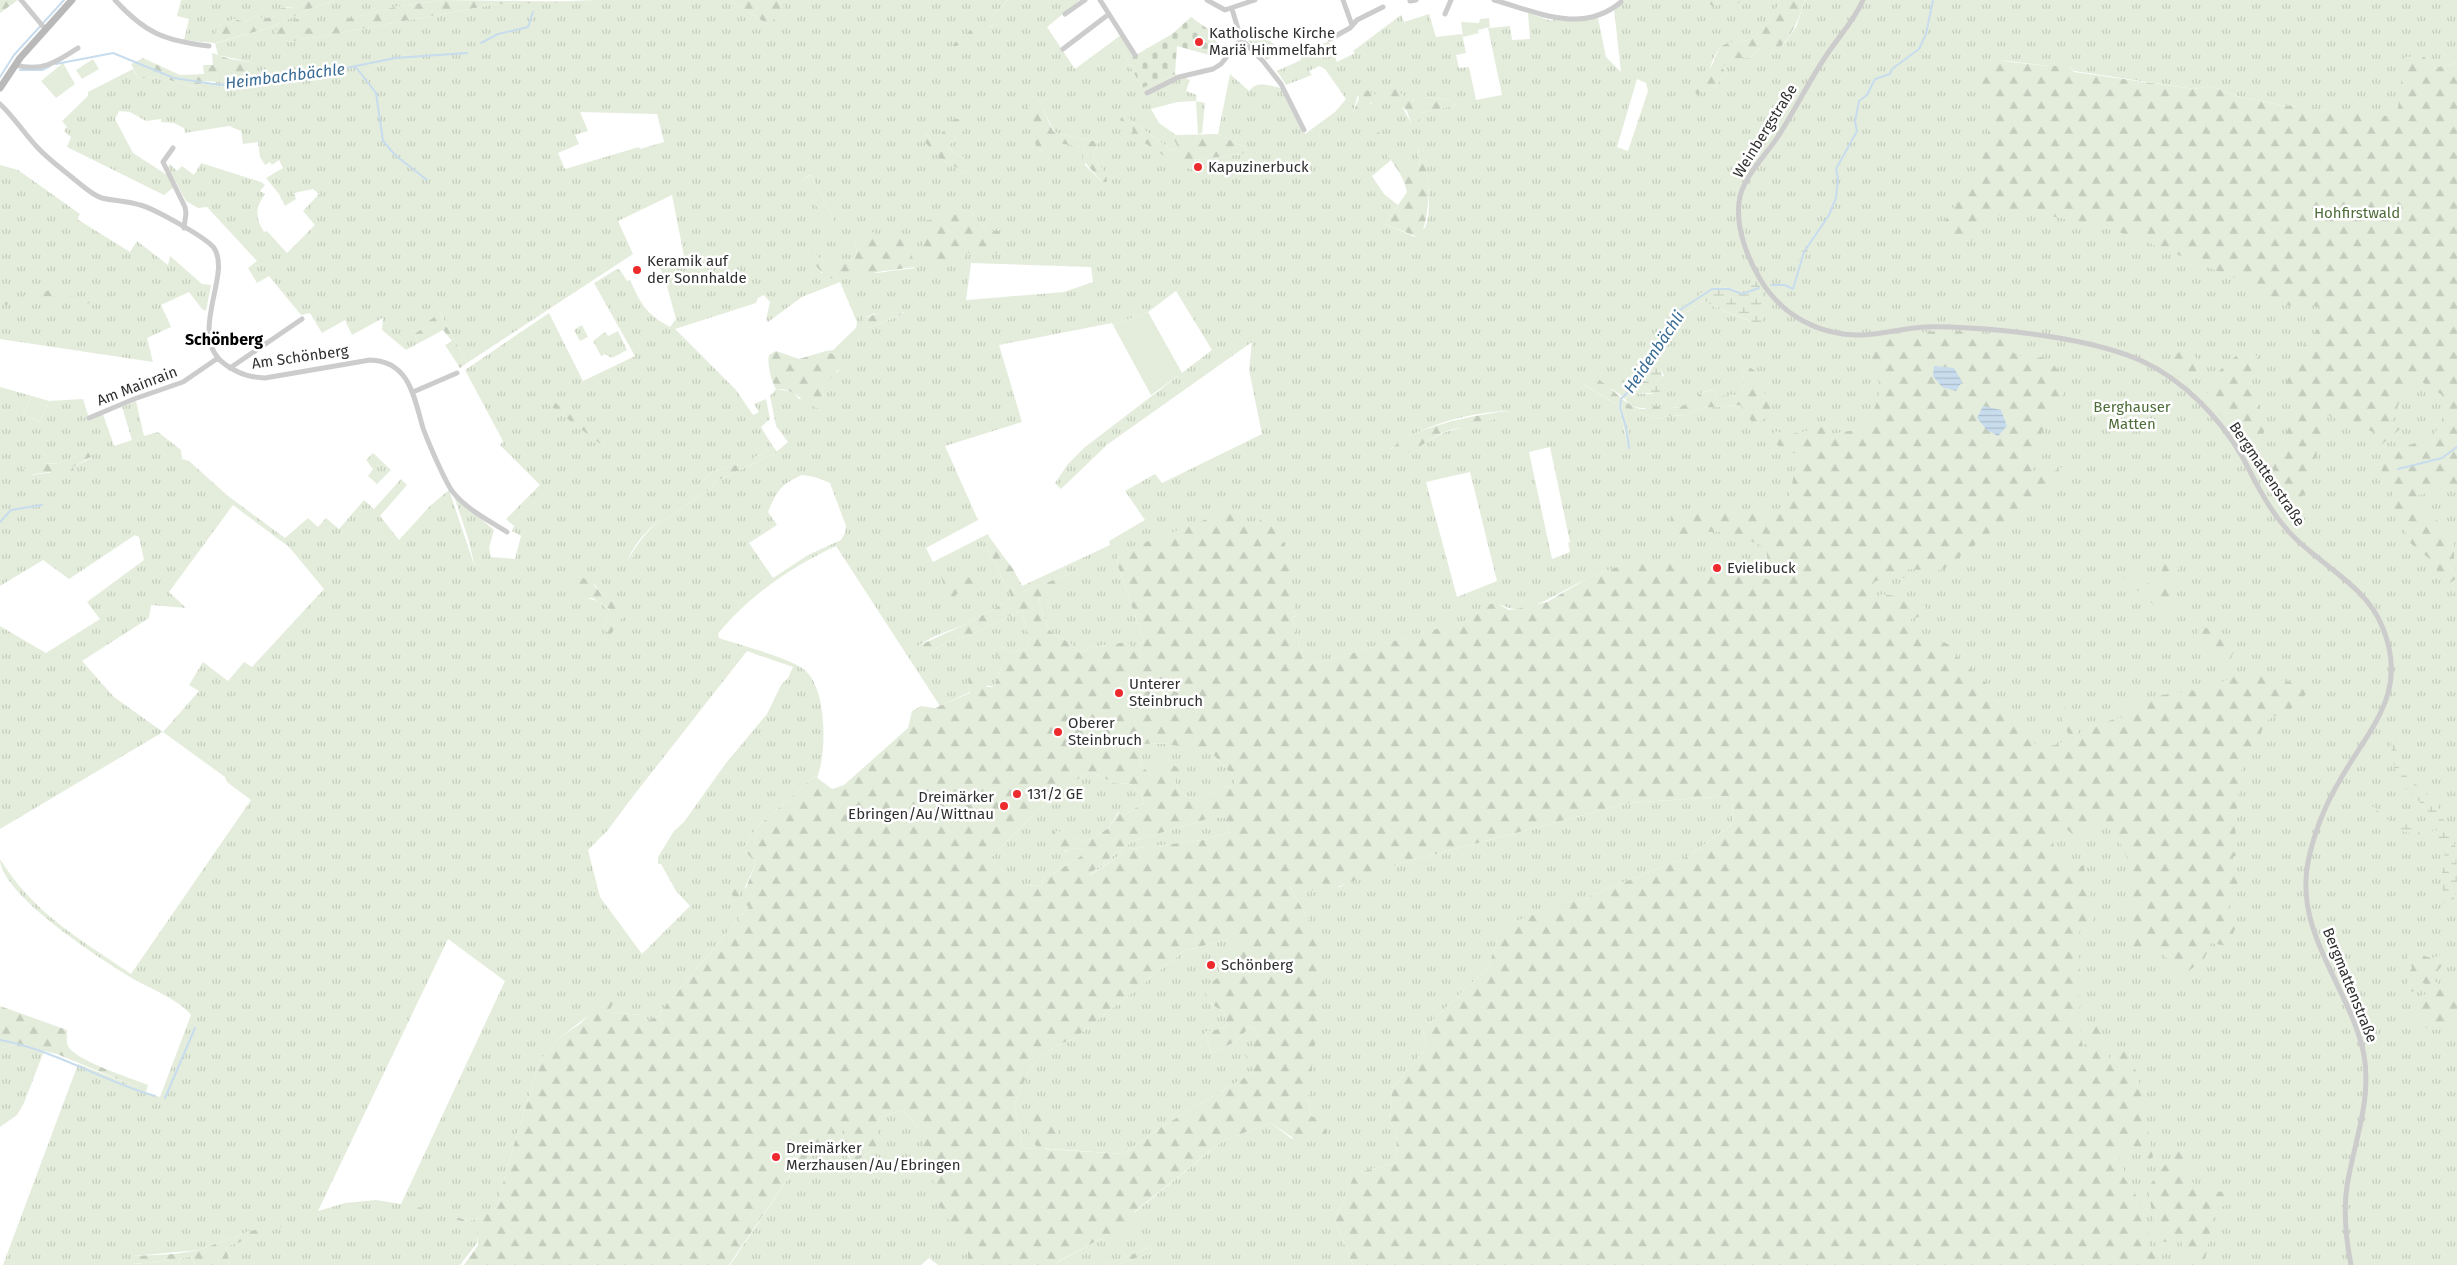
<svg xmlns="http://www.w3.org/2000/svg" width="2457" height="1265" font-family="'Fira Sans',sans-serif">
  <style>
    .grass { fill: url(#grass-tufts); fill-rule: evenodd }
    .forest { fill: url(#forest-firs); fill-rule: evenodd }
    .wetland { fill: url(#wetland-marsh) }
    .cemetery { fill: url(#cemetery-stones) }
    .garden { fill: #e4eddc }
    .water { fill: url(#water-rules) }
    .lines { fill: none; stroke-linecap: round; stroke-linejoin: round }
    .stream { stroke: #c7dced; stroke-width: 2 }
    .minor { stroke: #ccc; stroke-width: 5 }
    .secondary { stroke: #b9b9b9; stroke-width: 7 }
    .poi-dot { fill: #ed2a2c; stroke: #fff; stroke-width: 2 }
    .labels { text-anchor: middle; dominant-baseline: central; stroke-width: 5; stroke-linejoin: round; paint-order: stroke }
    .poi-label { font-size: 15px; fill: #2f2f2f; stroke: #fff; text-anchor: start }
    .street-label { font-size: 15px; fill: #2f2f2f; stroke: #fff }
    .park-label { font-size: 15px; fill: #4f6d3a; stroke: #fff }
    .water-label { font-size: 16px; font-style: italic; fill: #396b95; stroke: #fff }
    .neighbourhood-label { font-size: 16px; font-weight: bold; fill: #000; stroke: #fff }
  </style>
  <defs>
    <pattern id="grass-tufts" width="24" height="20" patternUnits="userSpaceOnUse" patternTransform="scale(1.25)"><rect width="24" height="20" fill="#e4eddc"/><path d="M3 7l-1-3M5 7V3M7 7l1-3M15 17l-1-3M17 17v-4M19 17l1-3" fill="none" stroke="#c4ccbd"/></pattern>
    <pattern id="forest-firs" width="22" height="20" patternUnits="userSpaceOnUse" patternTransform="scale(1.25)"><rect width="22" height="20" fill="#e4eddc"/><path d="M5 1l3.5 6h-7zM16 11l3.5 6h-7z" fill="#c4ccbd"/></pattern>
    <pattern id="wetland-marsh" width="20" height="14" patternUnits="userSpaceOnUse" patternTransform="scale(1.25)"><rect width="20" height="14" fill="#e4eddc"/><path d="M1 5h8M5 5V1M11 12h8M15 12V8" fill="none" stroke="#c4ccbd"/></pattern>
    <pattern id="cemetery-stones" width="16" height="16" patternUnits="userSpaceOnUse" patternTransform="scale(1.25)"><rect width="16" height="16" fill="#e4eddc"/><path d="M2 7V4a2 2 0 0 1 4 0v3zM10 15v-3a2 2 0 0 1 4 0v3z" fill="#c4ccbd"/></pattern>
    <pattern id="water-rules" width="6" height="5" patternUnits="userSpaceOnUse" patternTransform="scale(1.25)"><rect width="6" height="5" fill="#c7dced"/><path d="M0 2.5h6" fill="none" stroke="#abbdcc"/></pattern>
  </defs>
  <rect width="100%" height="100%" fill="#fff"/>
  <path class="grass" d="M181 0H311L296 7H286L275 16 263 19 257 15 245 22 235 19 217 26 216 43 272 27 307 10 335 0H443L399 6 305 30 300 17 289 42 497 4 595 0H730L767 24 783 7 778 0H1008C992 19 972 30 954 47L992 26 1016 0H1080L1047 27 1075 69 1121 35 1134 56 1127 60 1142 88 1175 74 1190 80 1186 91 1197 95 1196 101 1205 103 1202 133 1198 134 1196 101 1177 102 1151 109 1159 123 1176 135 1174 140 1178 147 1173 151 1123 115 1133 130 1132 134 1196 169 1194 160 1243 154 1245 151 1244 147 1218 134 1230 74 1249 91C1258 80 1269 86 1281 88L1305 134 1335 112 1346 99 1325 69 1319 66 1309 71 1312 75 1286 85 1277 71 1301 60 1299 48 1319 46 1329 41 1337 62 1355 53 1353 51 1401 15 1404 22 1429 14 1436 37 1462 34 1466 53 1456 55 1459 68 1469 67 1476 100 1502 95 1488 28 1510 26 1512 40 1530 39 1528 13 1552 21 1554 19 1583 20 1598 18 1606 57 1621 72 1614 9 1620 0H1780C1776 12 1760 37 1747 40 1739 42 1728 41 1721 47 1711 56 1708 77 1705 90L1710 91 1727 74 1722 68 1732 58H1750L1761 48 1783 45 1796 27 1805 0H2457V63L2429 69 2398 118 2281 105 2237 96 2211 86 2194 89 2074 71 2069 66H2049L2000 60 2163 94 2457 125V1265H2151L1630 562C1616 568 1601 572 1587 579 1564 588 1525 620 1502 605L1478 611 1473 619 1305 666 1292 617 1296 616 1265 514 1251 532 1117 553 1118 566 1144 642 1133 649 1105 645 1093 647 1080 653 1069 642 1055 636 1048 628 1038 599 1051 593 1077 574 1074 572 1025 591 1022 586 1110 545 1109 541 1145 520 1125 491 1155 474 1162 483 1262 434 1249 370 1252 342 1108 444 1061 489 1055 483 1068 464 1085 447 1212 350 1176 291 1148 312 1113 325 1112 323 999 345 1022 422 945 446 978 520 926 548 933 562 988 534 990 538 984 541 1011 596 1008 601 966 624 933 637 918 646 928 653 950 641 969 636 1022 610 1029 643 1026 649 1012 653 1001 646 1002 666 994 687 968 680 970 692 940 706 836 546C793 566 748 596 718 634L719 638C740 645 786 657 802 668 828 685 827 753 817 778L815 776 756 828 743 849 756 863 745 887 749 907 661 1011 660 1015 647 1021 643 1015 608 1012 617 994 559 1038 540 1060 506 1171 497 1209 463 1219 418 1208 465 1222 479 1218 477 1243 460 1265H230L226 1247 252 1237 251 1231 199 1250 133 1256 134 1264 171 1260 172 1265H3L78 1064 137 1087 140 1082 148 1085 146 1092 160 1097 191 1015C182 1002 152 989 137 981 106 963 0 895 0 859 33 913 80 939 131 974L251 800 227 782 225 777 163 732 0 829V626L46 653 100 619 87 602 144 560 139 537 135 535 69 579 43 560 0 586V387L32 396 23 414 40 422 49 401 83 399 89 418 103 414 114 446 132 440 122 407 136 401 144 436 158 432 181 450 182 459 189 461 228 496 285 538 308 518 318 527 326 518 339 529 364 500 374 509 401 479 407 485 380 516 399 540 430 506 449 490 475 567 468 538 454 496 494 530 489 548 491 557 515 559 521 536 512 531 514 526 506 519 540 485 500 445 503 441 465 370 549 313 583 381 635 356 594 283 617 269 620 270 627 281 630 280C641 304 646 314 670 327L676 319 664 275 652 257 684 256 672 195 618 221 633 254 467 363 440 313 428 326 414 334 419 343 406 350 382 330 383 318 352 335 345 320 322 333 310 313 301 315 269 276 257 283 248 268 257 261 207 207 198 208 186 201 168 168 170 164 177 171 182 166 194 175 201 163 261 182 265 185 260 191 265 194C255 208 255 218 264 232L267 231 287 253 315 225 303 211 319 194 313 189 294 193 296 199 285 206 279 194 266 178 283 168 279 160 272 165 270 162 265 165 260 157 258 142 243 144 241 131 229 126 185 133 184 128 174 123 161 122V119L146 121 130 112 119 111 115 119 133 153 167 175 174 187 164 195 67 147 71 137 64 131 67 127 62 121 88 96V92L133 69 139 79C169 73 174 86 201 87L200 81 213 84 250 62 218 55 215 43 184 40 189 19 177 16ZM1637 79 1646 83 1648 91 1628 151 1617 147ZM1390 84 1411 103 1416 96 1450 100 1456 105 1421 113 1411 123ZM1358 94 1372 103 1353 113ZM1038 99 1054 131 1058 134 1098 142 1093 157 1106 174 1102 182 1085 165 1086 148 1053 141 1047 154C1025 145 1036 117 1038 99ZM580 112 657 114 664 142 640 149 639 147 565 169 558 153 579 144 575 135 588 131ZM974 122 957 135 948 147 955 154 969 159 966 173 941 159 925 134 935 142 941 135ZM1423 147C1426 164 1434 215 1424 229 1421 232 1417 235 1415 237L1385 224 1398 205 1384 194 1372 176 1390 161 1393 148 1412 178 1420 165 1418 148ZM810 175H811L834 221 803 179ZM970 211 987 231 997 253 966 252ZM884 241 915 268 876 273H821L808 253 813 250C823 265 823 262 839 262 847 262 849 263 855 258L857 250 854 242ZM971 263 1091 267 1093 282 1064 292 966 300ZM840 282 857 322 856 328 833 350 826 351 835 355 839 371 832 375 822 387 824 398 799 399 793 392 776 389 770 396 776 426 788 442 774 454 714 482 712 487 658 525 627 561C644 521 687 505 711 472 734 467 755 461 772 445L761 427 770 419 766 399 754 404 759 412 753 415 736 390 675 329 756 303 758 298 764 295 770 302 766 320 768 322 802 297ZM1717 286 1744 291 1748 286 1750 321 1714 307 1704 300 1678 318 1658 351V367L1664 375 1652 394 1633 393 1625 399C1627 401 1628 404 1630 405 1637 410 1676 409 1684 406 1697 401 1699 388 1715 391L1717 396 1739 395 1742 390 1743 368 1753 370 1740 405 1702 408 1687 415 1666 416 1658 419 1624 407 1629 433 1628 446 1618 405 1584 385 1612 389 1619 394 1631 383 1666 326ZM904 312 902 315 868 328 864 318 873 314ZM1509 411 1498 418 1445 432 1407 452 1390 449C1421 425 1470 412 1509 411ZM1550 447 1570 542 1568 543 1570 552 1552 559 1529 452ZM88 452 91 458 73 467 74 470 30 475 42 464 59 463ZM1470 472 1497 581 1457 597 1426 482ZM802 475 815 477 830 483 846 526 845 533 841 540 808 555 773 578 749 543 777 525 768 512C777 491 781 484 802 475ZM233 505 289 547 324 589 252 667 244 662 228 681 203 662 189 685 199 691 163 732 114 697 82 661 149 618 151 605 186 608 169 592ZM594 584 602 594 627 609 604 627 609 610 598 601 586 598ZM747 651 793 667 788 678 781 685 767 714 726 763 684 822 674 831 658 857V864H661L676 891 690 906 642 954 600 897 588 850 607 831 634 795ZM448 939 505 981 401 1204 376 1200 345 1203 318 1211Z
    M1261 34 1280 49 1267 60 1248 41Z
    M0 165 18 170 80 214 77 219 130 252 137 241 168 265 170 256 202 284 211 285 206 311 202 309 189 292 161 305 171 327 147 338 153 362 0 339Z
    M582 325 588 337 580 341 574 330Z
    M618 331 627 350 612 358 605 354 601 356 593 341 605 332 608 336Z
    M373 453 391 470 377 484 368 476 373 469 366 460Z
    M1144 743 1176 744 1210 751 1236 779 1233 786C1220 787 1218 792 1207 796 1190 803 1174 793 1175 775L1153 772 1152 775 1140 765Z
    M1090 772 1115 783 1130 784 1141 793 1144 803 1124 815 1118 812 1109 828 1084 843 1073 837 1064 852 1075 848 1081 850V856L1056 872 1045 875 1041 886 1023 885 1017 890 991 857 1059 790Z
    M1729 796 1733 800 1732 824 1689 856 1582 899 1497 939 1489 966 1423 1030 1427 1047 1392 1089 1389 1121 1396 1131 1397 1163 1355 1173 1335 1221 1353 1265H1117L1153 1252 1150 1247 1106 1265H1057L1056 1263 1104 1237 1224 1140 1271 1123 1292 1139 1311 1116 1308 1098 1313 1050 1310 922 1289 886 1340 887 1353 879 1398 864 1629 803Z
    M1225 817 1230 832 1203 840 1129 849 1090 875 1089 874 1133 841 1211 818Z
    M1228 939 1234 941 1233 956 1228 971 1211 1004 1224 1012 1227 1027 1205 1032 1211 1053 1235 1042 1251 1026 1260 1036 1254 1072 1158 1129 1124 1154 1037 1148 1023 1149 1014 1105 1029 1070 1042 1056 1058 1045 1075 1038 1184 951Z
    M14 1044 44 1051 24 1103 17 1115 0 1127V1046L5 1048Z
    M904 1110 920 1131 968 1251V1265H938L929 1258 921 1265H730L797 1165 845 1128 848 1157 854 1163 872 1150 880 1117Z
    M192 1256 195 1265H180L179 1259Z"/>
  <path class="forest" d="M0 0H18L0 13Z
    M311 0H335L307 10 272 27 215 43 217 26 235 19 245 22 257 15 263 19 275 16 281 8 296 7Z
    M443 0 596 2 497 4 289 42 280 38 274 31 301 17 306 29 399 6Z
    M730 0H778L784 7 782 15 767 24Z
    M1008 0H1016C1000 23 980 36 954 47L953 45C972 27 990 22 1008 0Z
    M1707 0H1755L1756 1 1712 6Z
    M1780 0H1805C1798 21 1791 39 1774 53L1761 48 1750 58H1732L1722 68 1727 74 1710 91 1705 90 1697 95 1693 89C1696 80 1704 76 1710 68 1715 62 1715 53 1721 47 1727 41 1738 42 1747 40 1759 37 1776 12 1780 0Z
    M212 53 230 59 250 62 251 74 237 79 224 76 222 82 201 81V87C174 86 169 73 139 79L131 64 143 58 180 75 204 74 203 65H213Z
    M2404 57H2425L2429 69 2457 63V484L2417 496 2418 507 2436 519 2454 544V564L2457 578 2446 586 2431 560 2409 542 2403 522 2389 511 2393 500 2392 492 2379 480 2384 462 2398 445H2409L2432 437 2442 422V395L2422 382 2403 394 2391 422 2400 429 2381 445 2376 433 2327 415 2306 492 2292 506 2288 494 2270 470 2300 403 2283 389 2306 344 2331 313C2309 299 2295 309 2272 304 2259 301 2248 284 2235 278 2195 263 2157 244 2115 231 2080 220 2044 215 2008 209L1997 217 1982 213C1975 221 1978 232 1972 241L1952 238 1944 233 1945 221 1979 167 1993 114 1976 69 1982 59 2049 66H2069L2074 72 2194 89 2211 86 2237 96 2281 105 2397 117Z
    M1390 84 1411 102 1414 100 1409 89 1414 87 1417 96 1450 100 1456 105 1421 113 1419 122 1411 123 1407 111 1384 90Z
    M1359 86 1376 95 1360 118 1353 113 1359 98 1356 90Z
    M1038 98 1053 131 1058 134 1098 142 1093 157 1106 174 1107 182H1102L1082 159 1086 148 1053 142 1047 155 1036 146 1026 109Z
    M1123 115 1173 151 1178 147 1174 140 1176 135 1218 134 1244 147 1245 151 1243 154 1194 160 1196 170 1185 168 1172 161 1131 134 1133 130 1120 120Z
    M960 118 975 122 957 135 948 147 955 154 969 159 970 168 966 173 941 159 920 137 924 134 935 141 953 120Z
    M1369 122 1393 148 1412 177 1420 165 1418 148 1423 147C1429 176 1432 210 1420 238L1385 224 1407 192C1403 169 1379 147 1365 129Z
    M970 211 987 231H998L1006 239V244L997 253H966L965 263 931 265 916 223Z
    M902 231 916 267C902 269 887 270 873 273 839 281 827 288 808 253L813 249C823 264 822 262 839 262 847 262 849 263 855 258L857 250 854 242 873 232 885 241Z
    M56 289 83 301 90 298 92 301C74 314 71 297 56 296 43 295 19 302 5 305L1 300Z
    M902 312 904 314 868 328 862 326 864 318 879 313Z
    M440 313 467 363 460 368 445 345 452 341 443 330 419 343 414 334 427 326 426 323Z
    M1945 330 2014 336 2012 352 2030 360 2041 357 2051 361 2061 375 2063 393 2030 455 2033 470 2046 476 2064 466 2070 470 1944 569 1935 571 1908 569 1907 578H1884L1874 582 1868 598 1877 599 1879 595C1894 592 1910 603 1925 606L1928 614 1911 619V632L1951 645 1956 656 1986 683 2003 705 2030 734 2035 744C2049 749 2057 745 2070 738L2052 695 2069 712 2079 734C2098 728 2107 718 2127 717L2131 702 2153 700 2162 695 2214 687 2225 680 2241 674 2262 675 2290 682 2308 692 2286 714 2274 716 2264 723 2259 741 2245 758 2242 767 2235 823 2237 855 2233 857C2234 867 2241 886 2237 894 2234 902 2229 902 2228 911L2238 923 2227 946 2211 943 2204 959 2181 977 2159 948 2144 955 2125 947 2128 938 2127 920 2134 892 2127 872V858L2112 824 2097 825 2077 838 2064 827 2052 836 2056 858C2067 866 2071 869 2084 865 2086 889 2096 910 2091 933L2086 936 2081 928 2075 943 2079 953 2080 971 2090 983 2081 984 2078 988 2080 1005 2078 1017 2083 1048 2096 1026 2101 1028 2112 1067 2116 1069 2119 1066 2116 1052 2126 1047 2138 1076 2153 1157 2150 1159C2141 1155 2138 1148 2129 1143L2118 1154 2124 1166V1178L2134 1191 2146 1220 2149 1245 2157 1254 2156 1265H1353L1335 1221 1355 1173 1397 1163 1396 1131 1389 1121 1392 1089 1427 1047 1423 1030 1489 966 1497 939 1496 931 1506 924 1582 899 1689 856 1732 824 1733 800 1729 796 1629 803 1398 864 1324 892 1289 886 1310 922 1325 965 1308 1098 1311 1116 1323 1122 1330 1143 1320 1141 1312 1133 1302 1144 1271 1123 1224 1140 1134 1212 1137 1223 1117 1239 1104 1237 1057 1262V1265H968V1251L939 1205 920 1131 904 1110 880 1117 876 1147 854 1163C845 1153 845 1142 845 1129L797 1165 729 1265H464L478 1245 477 1234 478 1218 465 1222 417 1209 419 1207 463 1219 497 1208 506 1171 540 1060 559 1038 581 1023 613 990 617 994 609 1012 643 1015 647 1021 660 1015 661 1011 749 907 741 900 756 863 743 849 756 828 815 776 832 789 844 785 908 728 912 711 921 706 935 708 970 693 968 680 972 669 983 671 989 675 987 687H994L1002 666 996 651 1001 646 1012 653 1026 649 1029 643 1022 610 969 636 950 641 928 653H924L918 646 966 624 1008 601 1011 596 984 541 990 538 1013 569 1025 591 1074 572 1077 574 1074 584 1038 599 1048 628 1055 636 1069 642 1080 653 1093 647 1127 642 1133 648 1144 642 1118 566 1117 553 1236 508 1251 531 1270 508 1288 554 1296 616 1292 617 1305 666 1472 619 1478 611 1487 605 1496 603 1509 610 1516 609 1547 602 1588 578 1630 562 1664 559 1691 575 1749 573 1770 580 1766 548C1730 531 1717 527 1677 538L1671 531V515L1728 509V513L1739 514 1743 509 1768 516C1791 502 1791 496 1794 470L1804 465 1801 454 1784 452 1770 437 1775 431 1788 435 1822 427 1829 434 1856 430 1871 421C1873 407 1881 399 1879 384 1877 370 1866 350 1866 339ZM1160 743 1210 751 1236 779 1233 786C1219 787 1218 792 1207 796 1190 803 1174 793 1175 775L1182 771C1171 763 1166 760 1154 767L1152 775 1140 765 1144 744ZM1090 772 1115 783 1130 784 1141 793 1144 803 1124 815 1119 812 1109 828 1084 843 1073 837 1071 832 1053 831 1049 845C1057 854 1065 852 1075 848L1081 850V856L1056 872 1045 875 1041 886 1023 885 1017 889 991 857 1059 790ZM1211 818H1225L1230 832 1203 840 1129 849 1091 875 1089 874 1133 841ZM1228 939 1234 941C1232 969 1226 972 1204 988 1204 1000 1214 1006 1224 1012L1227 1027 1205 1032 1211 1053 1235 1042 1251 1026 1260 1036 1245 1054 1254 1072 1158 1129 1124 1154 1045 1149 1056 1139 1061 1126 1051 1112 1040 1106 1028 1131 1037 1148 1023 1149 1014 1105 1029 1070 1042 1056 1058 1045 1075 1038 1184 951Z
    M2246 347 2258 357C2257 366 2252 376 2252 384 2253 408 2282 427 2250 447L2241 445 2218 411 2204 397C2211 391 2211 383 2216 375 2223 365 2237 356 2246 347Z
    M776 351 799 359 826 351 835 355 843 365 822 387 824 398 820 409C801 403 796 388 776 389 771 381 767 364 769 355Z
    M2182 351 2193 354 2199 362C2196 381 2184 383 2170 372L2173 355Z
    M1748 366 1758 373 1756 387C1767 393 1773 400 1773 413L1758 423 1752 422 1740 405 1702 408 1687 415 1666 416 1658 419 1618 405 1583 384 1591 377C1611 382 1625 409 1643 409 1646 409 1648 407 1651 406 1661 406 1674 411 1685 405 1697 400 1700 388 1715 391L1717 396 1739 395 1742 390 1743 368Z
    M548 397 610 446 607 449 544 401Z
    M1509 411C1499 423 1460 426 1444 432 1428 439 1406 460 1388 455V452C1409 427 1478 414 1509 411Z
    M772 445 777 452 774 454 714 482 712 487 658 525 631 560 627 561C640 538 657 521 677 503 690 493 701 486 711 472 733 467 755 461 772 445Z
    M88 452 91 457 73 467 74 470 55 478 50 472C45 473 39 473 34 474 24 477 23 487 12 481L27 466 34 462 47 464 59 463Z
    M2164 564 2179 568 2170 592 2175 613 2168 614C2151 605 2136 589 2122 575L2135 574 2156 589Z
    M945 574 979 579V582L957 594 949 602 941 576Z
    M579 577 589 580 602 594 628 609 609 637 604 627 609 609 593 598 579 599 570 589 572 578Z
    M2201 626 2219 633 2236 646 2228 666 2208 653 2197 637Z
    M746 874H747L738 900 732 895V888Z
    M2409 952 2432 958 2445 954 2448 958 2432 978 2441 987 2457 985V1025C2445 1033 2431 1030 2418 1025L2410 997H2417L2429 993 2431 987 2423 983 2412 992C2405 985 2407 976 2412 968L2407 956Z
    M0 1006 67 1030C67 1035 66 1042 68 1046 75 1060 125 1076 140 1082L137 1087 57 1054 14 1044 5 1048 0 1046Z
    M2179 1148C2197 1177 2179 1188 2223 1192L2229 1204 2215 1209 2204 1265H2188L2181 1241 2160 1242C2157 1229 2148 1201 2149 1188 2151 1181 2173 1155 2179 1148Z
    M290 1222 291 1224 226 1247 230 1265H195L192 1256 179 1259 180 1265H172L171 1260 133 1264V1256L174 1254 199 1250 251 1231Z
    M1150 1247 1153 1252 1117 1265H1106Z"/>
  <path class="wetland" d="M1812 236V241L1798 272C1794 259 1805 246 1812 236Z
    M1754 278C1767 295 1766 304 1761 325L1714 307 1704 300 1678 318 1658 351C1654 365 1666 374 1663 388L1658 393H1633L1625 399 1619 394 1631 383 1674 312 1708 288 1717 286 1744 291Z
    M1618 405 1624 407 1629 433V448Z
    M2391 740 2395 741 2399 767 2409 779 2435 800 2456 848 2457 888 2452 907 2444 904 2442 873 2445 861 2444 848C2427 831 2416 837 2396 829 2385 824 2376 816 2366 809L2371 805 2387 819 2431 831 2437 830C2432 812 2422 804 2409 792 2394 778 2392 759 2391 740Z"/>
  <path class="cemetery" d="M1191 17 1212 32 1218 44H1211L1209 55 1177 46 1175 74 1142 88 1127 60 1172 34Z"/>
  <path class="garden" d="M1489 18 1490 27 1478 30 1479 33 1463 37 1461 22 1479 23 1480 19Z
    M93 59 99 69 82 79 76 70Z
    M63 63 75 84 56 98 41 81Z
    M811 175 834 221 826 226 803 179Z
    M1148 312 1182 373 1151 395 1113 325Z
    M32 396 49 401 40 422 23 414Z"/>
  <path class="water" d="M1934 366 1954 368 1962 382 1956 391 1942 387 1933 376Z
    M1983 406 2001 410 2007 426 1998 436 1987 430 1977 418Z"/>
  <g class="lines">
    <path class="stream" d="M481 43 498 34 528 27 533 12
      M56 64 113 53 174 78 220 85 273 76 317 74 395 58 467 53
      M355 66 376 93 383 141 395 155 427 180
      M20 70H42L50 66
      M0 77 14 55 64 0
      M1771 285H1785L1793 289 1804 252 1829 215 1836 198 1838 178 1836 169 1857 131 1855 122 1859 101 1867 95 1875 79 1890 74 1892 69 1919 49 1926 34 1933 0
      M1629 448 1626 427 1620 408 1621 399 1633 387 1672 319 1677 312 1712 289H1729L1742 294 1759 288
      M2398 469 2442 458 2457 447
      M0 522 11 510 42 505
      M0 1040C55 1050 102 1081 155 1096
      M165 1098 195 1028"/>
    <path class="minor" d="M21 0 46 30
      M115 0C145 33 165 41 209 46
      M1100 0 1135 55
      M1207 0 1225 10 1255 0
      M1343 0 1352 25
      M1494 0C1537 12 1582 35 1621 2
      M1863 0C1853 23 1837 38 1824 59 1808 83 1795 110 1779 135 1767 154 1740 180 1739 203 1736 228 1747 257 1760 279 1782 316 1820 336 1863 335 1884 334 1904 328 1925 327 1939 326 1954 327 1969 328 2021 331 2095 340 2142 361 2185 381 2220 418 2243 458 2255 481 2267 506 2284 526 2314 563 2364 582 2382 626 2410 692 2370 727 2340 780 2325 805 2314 833 2308 862 2294 934 2351 989 2364 1055 2372 1100 2354 1142 2347 1186 2343 1212 2346 1239 2351 1265
      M1410 1 1416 0
      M1232 9 1241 39 1263 61 1281 84 1304 130
      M1065 14 1085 0
      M1445 14 1451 0
      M1330 39 1350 28 1357 20 1383 7
      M1063 49 1109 14
      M15 65C42 72 55 63 78 48
      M1147 93 1179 77 1213 69 1221 64 1241 39
      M0 104C14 117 24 133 37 147 48 159 62 169 74 179 83 186 92 195 102 198 114 201 128 201 140 205 153 208 207 238 214 248 233 276 183 340 229 367 242 375 250 377 265 378L370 360C410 361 414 398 423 428 428 442 444 479 452 491 466 509 488 520 507 532
      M173 148 163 162 185 207 186 213 184 228
      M230 368 302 319
      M413 392 457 373
      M89 418 134 399 183 382 218 358"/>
    <path class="secondary" d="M0 88 20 58 72 0"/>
  </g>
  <g class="poi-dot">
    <circle cx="1199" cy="42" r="5"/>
    <circle cx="1198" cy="167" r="5"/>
    <circle cx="637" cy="270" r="5"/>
    <circle cx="1717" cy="568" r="5"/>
    <circle cx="1119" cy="693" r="5"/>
    <circle cx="1058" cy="732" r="5"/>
    <circle cx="1017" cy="794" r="5"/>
    <circle cx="1004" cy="806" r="5"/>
    <circle cx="1211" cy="965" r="5"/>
    <circle cx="776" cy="1157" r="5"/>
  </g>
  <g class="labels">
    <g class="poi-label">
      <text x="1209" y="33">Katholische Kirche<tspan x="1209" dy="17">Mariä Himmelfahrt</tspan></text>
      <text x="1208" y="167">Kapuzinerbuck</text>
      <text x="647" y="261">Keramik auf<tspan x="647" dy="17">der Sonnhalde</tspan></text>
      <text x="1727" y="568">Evielibuck</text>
      <text x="1129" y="684">Unterer<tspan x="1129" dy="17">Steinbruch</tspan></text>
      <text x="1068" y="723">Oberer<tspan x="1068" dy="17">Steinbruch</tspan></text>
      <text x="1027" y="794">131/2 GE</text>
      <text x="994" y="797" text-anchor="end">Dreimärker<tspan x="994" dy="17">Ebringen/Au/Wittnau</tspan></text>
      <text x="1221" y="965">Schönberg</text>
      <text x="786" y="1148">Dreimärker<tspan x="786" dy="17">Merzhausen/Au/Ebringen</tspan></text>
    </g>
    <g class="street-label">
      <text transform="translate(1765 131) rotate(-58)">Weinbergstraße</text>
      <text transform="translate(300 357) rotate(-8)">Am Schönberg</text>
      <text transform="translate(137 386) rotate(-21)">Am Mainrain</text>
      <text transform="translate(2267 474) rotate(56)">Bergmattenstraße</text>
      <text transform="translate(2350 985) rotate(68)">Bergmattenstraße</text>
    </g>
    <g class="park-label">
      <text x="2357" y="213">Hohfirstwald</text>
      <text x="2132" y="407">Berghauser<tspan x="2132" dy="17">Matten</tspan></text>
    </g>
    <g class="water-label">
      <text transform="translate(285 76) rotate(-7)">Heimbachbächle</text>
      <text transform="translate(1654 352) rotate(-56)">Heidenbächli</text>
    </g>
    <g class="neighbourhood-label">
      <text x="224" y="339">Schönberg</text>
    </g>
  </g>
</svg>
